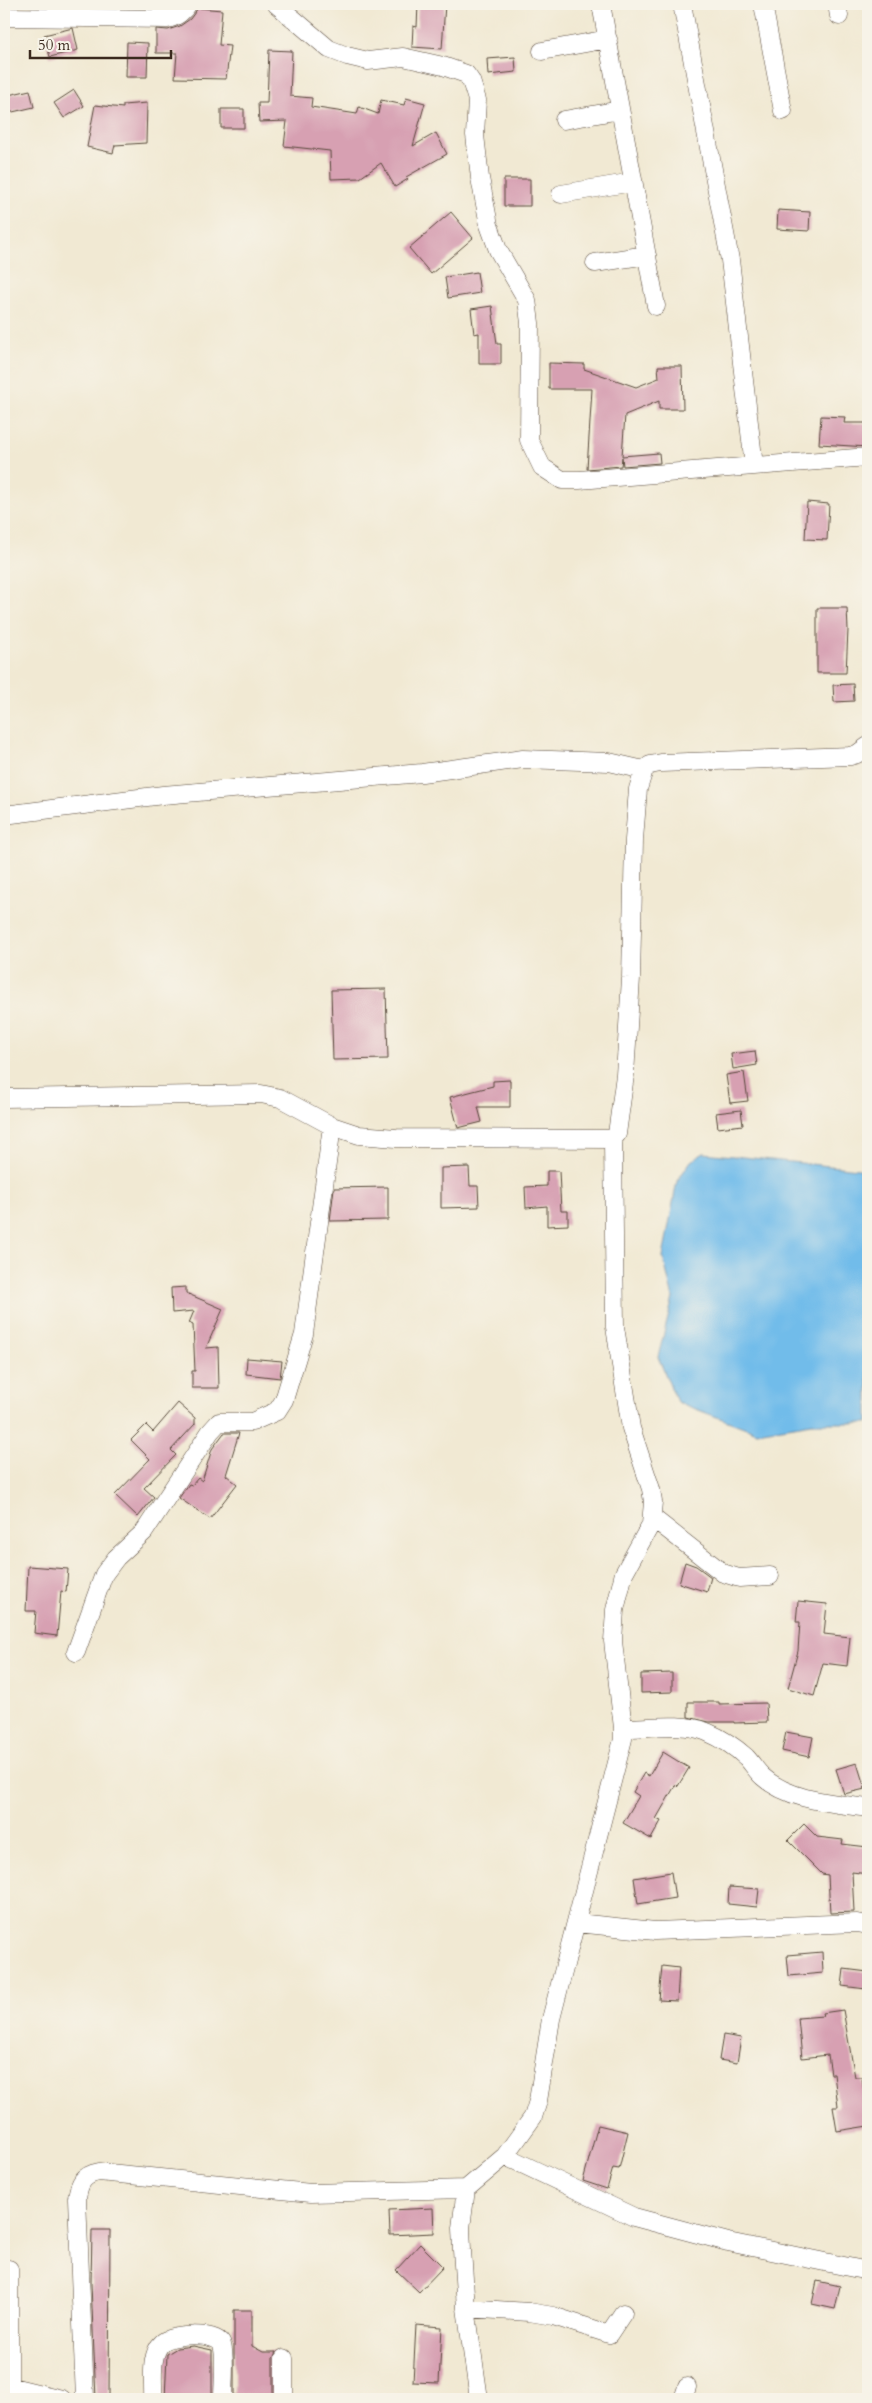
<svg xmlns="http://www.w3.org/2000/svg" width="872" height="2403" font-family="Cardo,serif">
  <style>
    .water { fill: #71bcea; stroke: #567384 }
    .building { fill: #d7a0b2 }
    .lines { fill: none; stroke-linecap: round; stroke-linejoin: round }
    .street-casing { stroke: #564739; stroke-width: 19 }
    .street { stroke: #fff; stroke-width: 18 }
  </style>
  <rect width="100%" height="100%" fill="#f7f3e8"/>
  <filter id="ink" filterUnits="userSpaceOnUse"><feTurbulence type="fractalNoise" baseFrequency=".02" numOctaves="2"/><feDisplacementMap in="SourceGraphic" scale="10" xChannelSelector="R" yChannelSelector="G"/><feConvolveMatrix kernelMatrix="1 2 1 2 8 2 1 2 1" color-interpolation-filters="sRGB"/></filter>
  <filter id="wash" filterUnits="userSpaceOnUse"><feTurbulence type="fractalNoise" baseFrequency=".0096" numOctaves="4" result="noise"/><feDisplacementMap in="SourceGraphic" scale="20" xChannelSelector="R" yChannelSelector="G"/><feGaussianBlur stdDeviation="1.12" result="paint"/><feColorMatrix in="noise" values="0 0 0 0 0 0 0 0 0 0 0 0 0 0 0 0 0 1.4 0 .05"/><feComposite in="paint" operator="in"/></filter>
  <g filter="url(#wash)">
    <rect width="100%" height="100%" fill="#f1e9d3"/>
    <path class="water" d="M704 1153 868 1170V1423H812L757 1432 677 1402 658 1357 673 1298 663 1257 677 1181 691 1161Z"/>
    <g id="blocks">
      <path class="building" d="M418 4H445L442 49 412 47 413 26 417 27Z
        M198 8 222 10 219 45 230 46 226 79 175 78 177 53H156V29L168 30 180 26 190 19Z
        M73 28 78 50 50 57 44 35Z
        M127 42 148 43 147 77H126Z
        M269 50 292 51 290 96 312 98 311 107 357 114 359 107 378 114 381 100 404 105 406 98 425 103 413 146 436 133 447 154 406 177 408 179 395 187 381 163 360 178 331 179 330 151 284 146 287 121 259 122 258 103H267Z
        M515 57 516 72 488 75 487 59Z
        M30 90 34 107 4 114V96Z
        M74 90 84 106 64 118 54 103Z
        M147 103 146 143 115 145 113 153 87 147 95 105 123 108V105Z
        M221 109H244V128H221Z
        M504 179H530V206H504Z
        M778 210 810 212 809 231 777 229Z
        M451 212 473 238 431 274 409 248Z
        M477 272 480 293 448 298 445 277Z
        M492 306 497 344H501V364H479V333L474 334 471 309Z
        M549 363 584 364V369L636 387 659 378 658 366H682L683 409H659V401L625 415 622 456 659 453 660 463 623 466 622 457 621 466 587 469 592 389H549Z
        M821 416 845 417 844 423H868V447L819 444Z
        M807 502 829 504 827 540 805 539Z
        M817 608H847L848 630 846 673H817Z
        M853 684 854 701 834 702 833 685Z
        M386 989 388 1059 333 1060 331 990Z
        M755 1051 757 1065 733 1069 731 1054Z
        M744 1072 748 1101 730 1103 726 1075Z
        M510 1080V1107H478L482 1122 458 1128 450 1097 493 1086V1081Z
        M741 1110 743 1125 718 1128 716 1113Z
        M469 1167 470 1186H478L479 1207 441 1208V1168Z
        M547 1171H559L561 1211H568V1225L547 1226V1206L526 1208 525 1187 547 1186Z
        M388 1187V1220L330 1221 334 1188Z
        M186 1287V1293L223 1309 206 1348 218 1347 219 1388H192V1371H195L193 1325 189 1323 194 1311 172 1313 171 1288Z
        M247 1358 282 1361 280 1378 246 1374Z
        M178 1403 195 1418V1424L171 1450 176 1455 144 1488 154 1497 138 1517 115 1495 150 1459 131 1440 146 1425 153 1432Z
        M224 1433H239L226 1475 237 1484 210 1519 179 1498 189 1484 192 1485 198 1478 202 1481 212 1449Z
        M685 1562 696 1566 711 1577 707 1592 679 1583Z
        M28 1566 68 1569 66 1592 61 1591 57 1636 34 1633 36 1611H26Z
        M798 1601 827 1604 824 1634 850 1637 847 1666 823 1663 814 1696 788 1688 798 1651 800 1622H796Z
        M672 1673V1692L641 1693V1674Z
        M688 1702H719V1704L766 1703 767 1722 734 1723V1722H709L688 1717Z
        M786 1732 813 1737 809 1757 782 1751Z
        M663 1752 689 1768 678 1786 676 1784 656 1819 661 1821 651 1839 623 1823 639 1796 633 1792 644 1773 649 1776Z
        M857 1763 865 1789 844 1794 836 1769Z
        M804 1824 817 1837 843 1840 842 1844 868 1847V1874L852 1872 854 1912 830 1913 828 1875 822 1874 788 1840Z
        M671 1872 675 1898 638 1904 634 1878Z
        M729 1887 759 1889 757 1907 728 1904Z
        M822 1952 823 1973 789 1976 787 1955Z
        M662 1966 679 1968 677 2001 659 2000Z
        M844 1969 868 1972 866 1989 842 1986Z
        M843 2010 855 2077H862L868 2126 837 2131 833 2107H838L834 2074H831L828 2055 802 2058 798 2018 823 2016 822 2013Z
        M723 2035 741 2038 737 2063 719 2060Z
        M598 2125 628 2132 619 2169 613 2168 607 2189 583 2181Z
        M433 2208 434 2233 390 2235 389 2210Z
        M92 2230H110L109 2399H96L91 2284Z
        M420 2244 443 2267 419 2292 396 2270Z
        M817 2281 840 2286 835 2309 812 2304Z
        M234 2310H252V2346L263 2352H276L273 2358V2399H234Z
        M416 2325 442 2327 439 2383 413 2382Z
        M193 2346 212 2350V2399H165L167 2354 177 2348Z"/>
    </g>
  </g>
  <g filter="url(#ink)">
    <use href="#blocks" fill-opacity="0" stroke="#564739" stroke-width="1"/>
    <g class="lines">
      <g class="street-casing">
        <path id="street" d="M276 4 329 49 347 56 368 61 403 57 443 66 466 74 471 81 477 100 475 135 480 178 489 225 498 250 527 300 530 323 529 440 542 467 562 480H579L868 457
          M601 4 656 306
          M682 4 730 260 754 466
          M763 4 783 111
          M837 4 839 16
          M4 17 168 19C178 16 183 12 188 4
          M542 51 608 39
          M564 120 620 110
          M561 194 633 182
          M595 263 647 255
          M4 815 163 795 422 773 523 759 609 762 644 770
          M4 1098 261 1094 280 1098 332 1126 359 1135 396 1138 613 1139
          M653 1518 723 1573 739 1578 770 1576
          M76 1652 104 1574 116 1558 144 1532 210 1432 219 1422H252L277 1411 284 1400 304 1334 332 1126
          M623 1728C649 1728 682 1722 707 1732 721 1738 734 1746 746 1757 752 1763 756 1771 763 1777 790 1801 834 1803 868 1808
          M577 1923 655 1931 857 1923 868 1925
          M505 2156 634 2217 728 2242 868 2271
          M9 2269V2386
          M466 2308 529 2312 553 2316 609 2334 623 2313
          M284 2358V2399
          M4 2385 62 2399
          M85 2399 77 2198C79 2183 83 2175 99 2172L311 2193 466 2189
          M153 2399C154 2383 149 2355 162 2343 170 2334 217 2331 222 2345 226 2357 223 2385 223 2399
          M479 2399 466 2308 462 2250 461 2228 466 2189 505 2156 533 2117 538 2101 551 2019 623 1739V1728L613 1641 615 1610 624 1573 651 1524 653 1502 651 1489 631 1428 615 1327 613 1139 617 1134 625 1075 631 978 634 840 638 789 644 770 650 765 661 763 850 756 857 754 868 746
          M683 2399 687 2387"/>
      </g>
      <use href="#street" class="street"/>
    </g>
  </g>
  <rect width="872" height="2403" fill="none" stroke="#f7f3e8" stroke-width="20"/>
  <path d="M30 50v8h141v-8" fill="none" stroke="#3b2a1e" stroke-width="2.5"/>
  <text x="38" y="50" font-size="15" fill="#3b2a1e" stroke="#f7f3e8" stroke-width="4" paint-order="stroke">50 m</text>
</svg>
